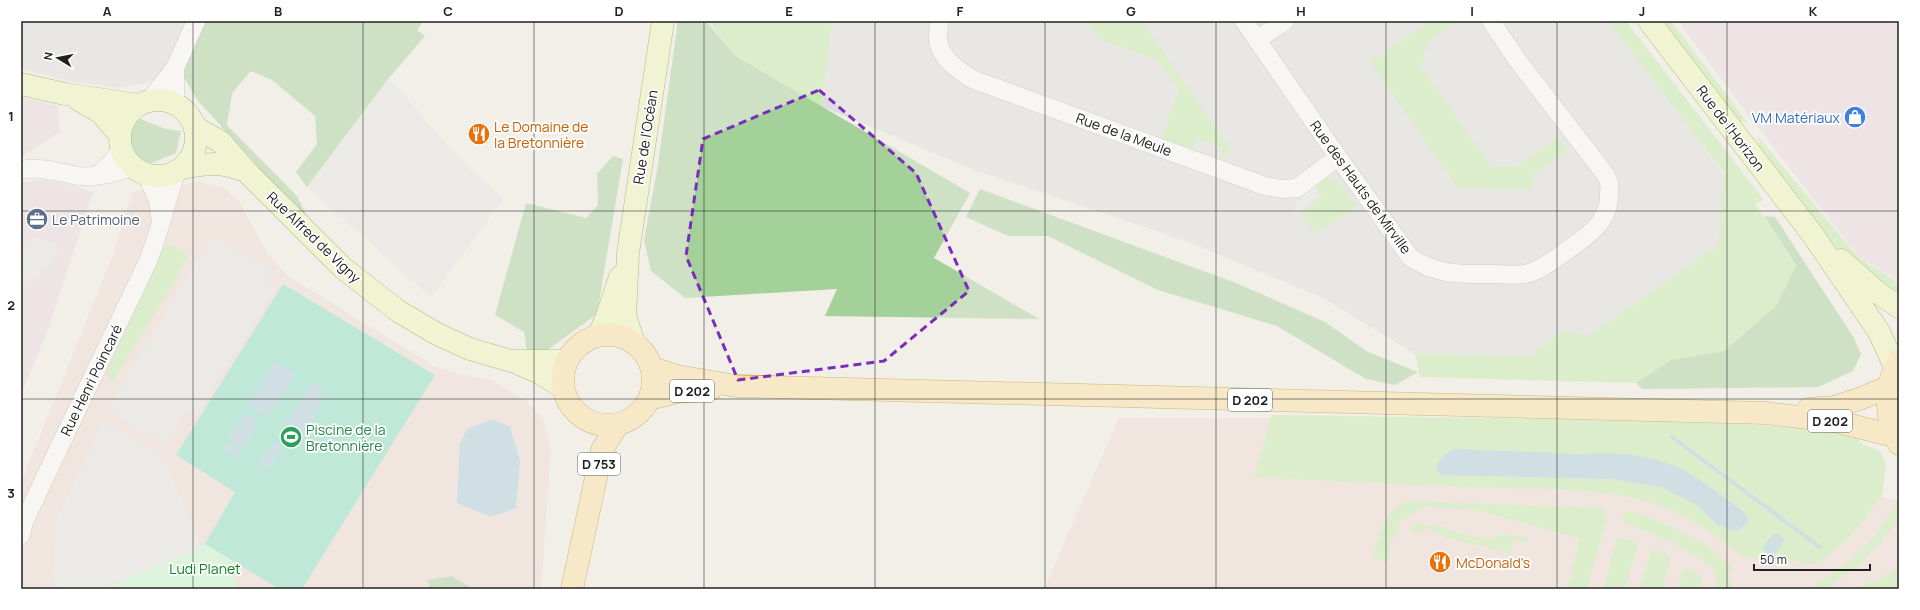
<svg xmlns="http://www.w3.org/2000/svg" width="1920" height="610" font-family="Manrope,sans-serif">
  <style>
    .residential { fill: #dedddd }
    .commercial { fill: #f2dad6 }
    .industrial { fill: #ead8e5 }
    .grass { fill: #c4ecac; fill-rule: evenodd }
    .forest { fill: #a4d19a }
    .park { fill: #c4fbce }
    .pitch { fill: #83e1c7 }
    .parking { fill: #e4e4e4 }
    .water { fill: #a6ccdf }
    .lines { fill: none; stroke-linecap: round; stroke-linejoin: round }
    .street-casing { stroke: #a7a7a7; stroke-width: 19 }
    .secondary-casing { stroke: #617c02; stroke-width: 23 }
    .primary-casing { stroke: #9c7a00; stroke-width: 23 }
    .street { stroke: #fff; stroke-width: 18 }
    .secondary { stroke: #f1fbba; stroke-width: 22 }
    .primary { stroke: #fedf9f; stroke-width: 22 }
    .marked { fill: none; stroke: #7b2cbf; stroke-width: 3; stroke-dasharray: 8 5; stroke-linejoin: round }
    .grid { fill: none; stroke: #202020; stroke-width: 1; stroke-opacity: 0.55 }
    .labels { text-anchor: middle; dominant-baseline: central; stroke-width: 3.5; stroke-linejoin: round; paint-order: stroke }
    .shield { fill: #fff; stroke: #636363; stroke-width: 1 }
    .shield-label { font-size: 13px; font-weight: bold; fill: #202020 }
    .shop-label { font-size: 14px; fill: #366cbe; stroke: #fff; text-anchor: end }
    .food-label { font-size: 14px; fill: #c56008; stroke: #fff; text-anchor: start }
    .street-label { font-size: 14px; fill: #202020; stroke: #fff }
    .service-label { font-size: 14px; fill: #4e5e75; stroke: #fff; text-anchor: start }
    .leisure-label { font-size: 14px; fill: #27864d; stroke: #fff; text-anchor: start }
    .park-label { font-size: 14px; fill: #098321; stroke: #fff }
    .neatline { fill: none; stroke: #202020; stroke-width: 1.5 }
    .grid-label { font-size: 13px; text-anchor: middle; font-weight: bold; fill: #202020 }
  </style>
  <rect width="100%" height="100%" fill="#f1efe7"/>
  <path class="residential" d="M21 21H205L182 74 120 88 68 81 21 69Z
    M705 21H1611L1726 177 1718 245 1588 336 1531 356 1415 354 1321 297 1186 241 972 169 821 106 737 57Z"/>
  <path class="commercial" d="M198 182 223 187 240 203 269 256 288 276 434 366 459 374 492 380 525 400 543 418 551 450 541 589H474L452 576 428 580 429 589H21V483L114 252 125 213 134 191Z
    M1119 418 1571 419 1899 501V589H1044Z"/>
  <path class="industrial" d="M1678 21H1899V281L1859 257 1749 116Z
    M21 97 58 106 60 132 21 157Z
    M45 180 68 184 93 192 49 327 21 395V182Z"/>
  <path class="grass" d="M709 21H832L821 106 737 57Z
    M1086 21H1142L1232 151 1220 159 1223 148 1196 138 1192 150 1161 139 1179 90 1158 60 1099 39Z
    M1430 21H1457L1430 41 1420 66 1492 167 1519 166 1558 137 1568 151 1532 176V190L1458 188 1370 62Z
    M1608 21H1626L1764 200 1755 204 1796 265 1776 306 1724 351 1671 360 1636 383 1420 377 1415 354 1531 356 1564 330 1588 336 1718 245 1721 215H1719L1725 174Z
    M1657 21H1671L1747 122H1736Z
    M1758 136 1858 257 1899 283V297L1858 266 1829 240 1762 156Z
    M1326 177 1341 183 1357 207 1314 234 1300 214 1322 195 1315 186Z
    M172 245 189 255 182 265 179 275 112 383 107 375V367L162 250 166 246Z
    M1272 415 1571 419 1745 424 1857 432 1860 443 1880 451 1886 464 1882 496 1847 540 1822 561 1808 565 1786 558 1756 560 1748 555 1745 558C1716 536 1692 517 1657 505 1606 487 1550 490 1496 488 1415 485 1334 482 1254 477ZM1594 453C1616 455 1639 455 1661 461 1692 470 1718 493 1744 512L1741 529 1734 531 1718 525 1697 505 1661 487 1611 479 1440 475 1437 472Z
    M1899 497V521L1863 561 1826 589H1816L1814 585C1854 561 1878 539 1899 497Z
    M1407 501 1603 508 1607 518 1587 589H1567L1580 539 1477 510 1424 507 1400 521 1395 538H1392L1389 546 1391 547 1387 562 1376 559 1373 556C1381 530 1381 514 1407 501Z
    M1631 511C1668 524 1706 539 1734 569L1728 574 1732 583 1731 589H1714L1717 577 1711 566 1666 539 1626 524 1623 519 1624 513Z
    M1420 524 1445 527 1454 532 1487 539 1502 535 1527 536 1526 542 1514 539 1510 554 1438 535 1439 533 1424 528 1422 534 1410 531 1413 526Z
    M1620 538 1636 542 1637 547 1625 589H1603L1617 540Z
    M1654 549 1669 556 1670 560 1663 589H1640L1651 551Z
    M1688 567 1701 576 1702 581 1700 589H1677L1683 569Z
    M1899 567V589H1852L1878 580 1895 569Z"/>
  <path class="forest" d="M205 21H423L417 30 425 36 389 78 307 187 296 172 317 144 315 116 272 80 251 71 232 93 227 125 297 196 307 216 285 196 198 101 182 74Z
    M678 21H705L737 57 970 193 934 258 1039 319 825 316 837 289 685 298 651 271 644 240 657 171Z
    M138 118 166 129 181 131 176 153 150 164C145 161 135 156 131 151 124 141 132 126 138 118Z
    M613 156 623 159 597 314 546 351H527L524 332 495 315 526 203 586 218 598 205 597 174Z
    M980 189 1236 283 1325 322 1368 352 1418 372 1395 385 1366 379 1277 326 1158 290 1048 236H1008L966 217Z
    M1764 216 1775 217 1854 338 1861 354 1853 371 1818 387 1642 389 1636 383 1671 360 1724 351 1776 306 1796 265Z
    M452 576 474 589H429L428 580Z"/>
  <path class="park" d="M205 544 233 561 238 589H114L112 585 202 547Z"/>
  <path class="pitch" d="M283 284 435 375 302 589H279L205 544 235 492 176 455Z"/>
  <path class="parking" d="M389 78 457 156 503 199 431 297 307 187Z
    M1313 186 1320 195 1296 215 1291 207Z
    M213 235 272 271 266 281 276 288 195 416 186 411 165 444 107 410Z
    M37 236 59 245 49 269 43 266 36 283 26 279 21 283V247Z
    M103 422 157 453 166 464 202 547 108 585 110 589H57L53 579 57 518Z"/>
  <path class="water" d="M275 361 296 374 268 418 248 405Z
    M313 384H317L321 387 322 408 315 413V428L307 430 306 439 302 443H298L294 439 293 433 283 427 308 388Z
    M244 412 259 421 237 459 226 452 224 448 228 442 235 445 236 450 239 446 228 438Z
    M493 419 510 427 520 461 516 508 491 517 457 503 460 444 467 429Z
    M1671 434 1823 547 1819 549 1669 437Z
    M274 441 281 446 283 449 274 457V463L265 469 262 466 263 462 261 461Z
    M1455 449 1580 454C1614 451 1656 455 1686 471 1706 483 1725 498 1744 512L1748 517V521L1741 529 1734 531 1718 525 1697 505 1661 487 1611 479 1440 475C1430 465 1445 453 1455 449Z
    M1776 532 1785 539 1775 554 1769 555 1763 549 1764 545Z"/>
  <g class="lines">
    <g class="street-casing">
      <path id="street" d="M940 21C939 27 937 34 938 40 940 58 958 70 972 79L1265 186 1282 189 1297 188 1338 157
        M1244 21 1338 157 1410 257C1437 276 1463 274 1495 274 1504 274 1515 276 1525 274 1538 272 1552 261 1562 254 1584 238 1609 225 1609 195 1609 191 1610 186 1609 183 1608 178 1604 173 1602 170L1518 61 1491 21
        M1257 40 1285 21
        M175 68V103
        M149 101 175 68 196 21
        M21 170C41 166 60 173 80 176 97 178 117 172 133 167
        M99 174 112 162 121 150
        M146 174 158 200 160 216
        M21 535 24 522 46 475 148 261C160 231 166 201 177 171"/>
    </g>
    <g class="secondary-casing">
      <path id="secondary" d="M1649 21 1813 235 1879 332 1895 367
        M21 84 65 94 138 105
        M120 138a38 38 0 1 1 76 0a38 38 0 1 1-76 0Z
        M79 100 100 112 120 135
        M195 127 221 142 246 171 343 268 398 311 437 334 470 349 511 361H566
        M181 168C210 163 218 161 246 171
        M1841 260 1878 293 1899 307
        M599 335 607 316 620 277
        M634 343 625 316 628 253 663 21
        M519 364 542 374 563 388"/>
    </g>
    <g class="primary-casing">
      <path id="primary" d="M563 380a45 45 0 1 1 90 0a45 45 0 1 1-90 0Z
        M1899 360C1884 386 1884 418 1899 444
        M652 368 677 376 736 386 1765 413 1834 421 1894 436
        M649 399 677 392 711 389
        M1808 409 1834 407 1859 399 1888 387
        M572 589 602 450 618 424"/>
    </g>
    <use href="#street" class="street"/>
    <use href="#secondary" class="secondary"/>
    <use href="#primary" class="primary"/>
  </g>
  <path d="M0 0H1920V610H0ZM819 90 916 173 969 291 884 361 738 380 686 256 703 139Z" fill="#f1efe7" fill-opacity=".55" fill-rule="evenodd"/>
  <path class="marked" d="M819 90 916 173 969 291 884 361 738 380 686 256 703 139Z"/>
  <path class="grid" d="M193 21V589M363 21V589M534 21V589M704 21V589M875 21V589M1045 21V589M1216 21V589M1386 21V589M1557 21V589M1727 21V589M21 211H1899M21 399H1899"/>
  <defs>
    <g id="shop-disc" transform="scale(1.15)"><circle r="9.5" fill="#3f7fe0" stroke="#fff"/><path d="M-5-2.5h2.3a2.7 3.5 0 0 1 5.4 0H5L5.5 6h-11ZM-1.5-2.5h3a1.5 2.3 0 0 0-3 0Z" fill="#fff"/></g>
    <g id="restaurant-disc" transform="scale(1.15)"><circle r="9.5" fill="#e8710a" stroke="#fff"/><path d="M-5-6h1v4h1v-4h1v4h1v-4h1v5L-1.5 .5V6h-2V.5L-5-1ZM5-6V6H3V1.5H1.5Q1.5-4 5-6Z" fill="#fff"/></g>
    <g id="office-disc" transform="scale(1.15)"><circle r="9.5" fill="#5c6f8a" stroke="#fff"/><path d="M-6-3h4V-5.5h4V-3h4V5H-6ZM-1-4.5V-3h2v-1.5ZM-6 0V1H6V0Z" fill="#fff"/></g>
    <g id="stadium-disc" transform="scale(1.15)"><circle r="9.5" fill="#2e9e5b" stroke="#fff"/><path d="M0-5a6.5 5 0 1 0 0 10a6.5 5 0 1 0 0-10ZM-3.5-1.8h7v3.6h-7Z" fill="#fff"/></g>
  </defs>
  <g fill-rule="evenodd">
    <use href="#shop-disc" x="1855" y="117"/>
    <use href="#restaurant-disc" x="479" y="134"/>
    <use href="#office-disc" x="37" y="219"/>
    <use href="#stadium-disc" x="291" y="437"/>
    <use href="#restaurant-disc" x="1440" y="562"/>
  </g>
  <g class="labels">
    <g class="shield">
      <rect x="670" y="380" width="44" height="22" rx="3"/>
      <rect x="1228" y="389" width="44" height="22" rx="3"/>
      <rect x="1808" y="410" width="44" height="22" rx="3"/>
      <rect x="578" y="453" width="42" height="22" rx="3"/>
    </g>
    <g class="shield-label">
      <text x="692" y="391">D 202</text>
      <text x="1250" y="400">D 202</text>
      <text x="1830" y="421">D 202</text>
      <text x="599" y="464">D 753</text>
    </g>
    <g class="shop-label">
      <text x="1840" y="117">VM Matériaux</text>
    </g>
    <g class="food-label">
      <text x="494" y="126">Le Domaine de<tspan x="494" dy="16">la Bretonnière</tspan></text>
      <text x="1456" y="562">McDonald's</text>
    </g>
    <g class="street-label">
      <text transform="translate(1731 128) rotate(53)">Rue de l'Horizon</text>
      <text transform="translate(1124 134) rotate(20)">Rue de la Meule</text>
      <text transform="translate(645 137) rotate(-81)">Rue de l'Océan</text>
      <text transform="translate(1361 187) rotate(54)">Rue des Hauts de Mirville</text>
      <text transform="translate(314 237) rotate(44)">Rue Alfred de Vigny</text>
      <text transform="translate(91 380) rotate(-64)">Rue Henri Poincaré</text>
    </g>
    <g class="service-label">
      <text x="52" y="219">Le Patrimoine</text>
    </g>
    <g class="leisure-label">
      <text x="306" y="429">Piscine de la<tspan x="306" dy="16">Bretonnière</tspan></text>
    </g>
    <g class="park-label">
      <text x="205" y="568">Ludi Planet</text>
    </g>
  </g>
  <rect width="1920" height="610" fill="none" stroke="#ffffff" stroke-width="44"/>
  <g transform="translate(58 58) rotate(280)" stroke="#ffffff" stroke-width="3" paint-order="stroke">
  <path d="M0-3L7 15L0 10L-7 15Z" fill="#202020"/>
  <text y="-6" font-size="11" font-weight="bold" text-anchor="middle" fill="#202020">N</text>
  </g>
  <path d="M1754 564v6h116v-6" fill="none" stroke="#202020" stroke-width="2"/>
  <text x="1760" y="564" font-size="12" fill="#202020" stroke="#ffffff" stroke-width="3" paint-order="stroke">50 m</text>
  <rect x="22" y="22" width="1876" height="566" class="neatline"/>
  <g class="grid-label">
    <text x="107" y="16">A</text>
    <text x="278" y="16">B</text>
    <text x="448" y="16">C</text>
    <text x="619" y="16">D</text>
    <text x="789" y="16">E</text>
    <text x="960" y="16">F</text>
    <text x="1131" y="16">G</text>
    <text x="1301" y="16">H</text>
    <text x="1472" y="16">I</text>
    <text x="1642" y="16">J</text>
    <text x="1813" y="16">K</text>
    <text x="11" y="121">1</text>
    <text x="11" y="310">2</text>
    <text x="11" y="498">3</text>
  </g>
</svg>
